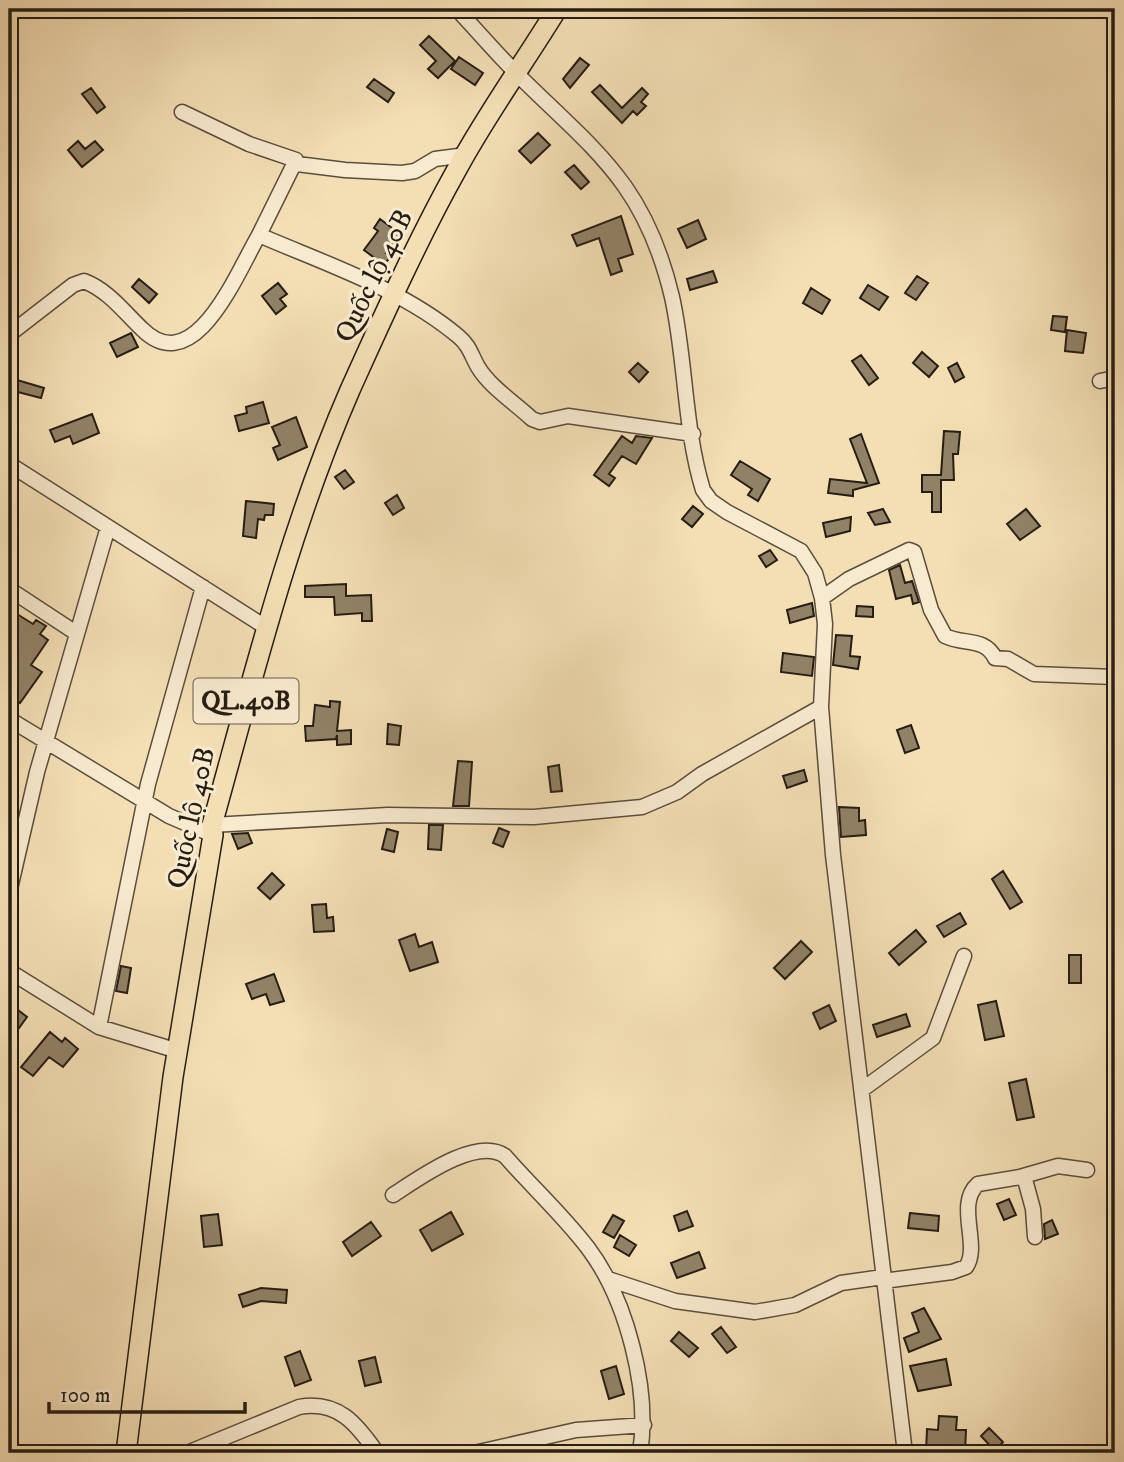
<svg xmlns="http://www.w3.org/2000/svg" width="1124" height="1462" font-family="'IM FELL DW Pica',serif">
  <style>
    .building { fill: #918267; stroke: #261d13; stroke-width: 2 }
    .lines { fill: none; stroke-linecap: round; stroke-linejoin: round }
    .minor-casing { stroke: #5a4e3c; stroke-width: 17 }
    .highway-casing { stroke: #261d13; stroke-width: 22 }
    .minor { stroke: #f8eacf; stroke-width: 14 }
    .highway { stroke: #f4dfb5; stroke-width: 19 }
    .labels { text-anchor: middle; dominant-baseline: central; stroke-width: 6; stroke-linejoin: round; paint-order: stroke }
    .shield { fill: #f8eacf; stroke: #655a4b; stroke-width: 2 }
    .shield-label { font-size: 26px; font-weight: bold; fill: #261d13 }
    .street-label { font-size: 28px; fill: #261d13; stroke: #f8eacf }
  </style>
  <rect width="100%" height="100%" fill="#f4dfb5"/>
  <filter id="stains"><feTurbulence type="fractalNoise" baseFrequency=".00286" numOctaves="4"/><feColorMatrix values="0 0 0 0 .2 0 0 0 0 .09 0 0 0 0 .02 0 0 0 .5 -.17"/></filter>
  <radialGradient id="worn" r=".72"><stop offset=".6" stop-color="#630" stop-opacity="0"/><stop offset="1" stop-color="#630" stop-opacity=".3"/></radialGradient>
  <path class="building" d="M429 36 455 61 438 78 428 69 436 61 420 45Z
    M459 57 483 73 475 85 451 69Z
    M580 58 589 65 570 88 563 79Z
    M374 79 394 93 388 102 367 87Z
    M600 85 622 108 642 88 648 94 641 102 646 106 637 115 633 111 622 123 592 92Z
    M91 88 105 107 97 113 82 94Z
    M538 133 550 145 531 163 519 151Z
    M78 141 85 149 95 141 103 150 82 167 68 150Z
    M574 165 589 182 581 189 565 172Z
    M621 216 633 254 618 259 622 271 611 275 599 238 577 246 572 235Z
    M380 219 400 234 386 253 391 256 384 265 364 250 378 231 374 228Z
    M698 220 706 239 687 248 678 229Z
    M713 271 717 282 690 290 687 279Z
    M917 276 928 283 916 300 905 293Z
    M139 279 157 294 149 303 132 287Z
    M278 283 287 294 280 299 286 306 276 314 262 296Z
    M868 285 888 297 879 310 860 298Z
    M811 288 830 300 822 314 803 303Z
    M1053 316 1067 317 1065 332 1051 330Z
    M1067 330 1086 333 1083 353 1065 351Z
    M131 333 138 347 117 357 110 343Z
    M922 352 938 366 929 377 913 363Z
    M861 355 878 378 869 385 852 361Z
    M638 363 648 372 639 382 629 372Z
    M957 363 964 377 955 382 948 368Z
    M17 380 44 388 41 398 14 391Z
    M263 402 269 423 239 431 235 416 247 413 246 407Z
    M92 414 99 433 73 444 70 436 55 442 50 430Z
    M296 417 307 447 278 460 273 448 280 445 272 427Z
    M944 431 960 432 958 454H953L954 480H941V512H932V492H922V475H941Z
    M861 434 879 483 853 490V496L828 493 830 479 867 483 850 439Z
    M622 436 632 443 636 436 652 438 636 464 622 456 609 474 615 478 609 486 594 475Z
    M740 461 770 479 758 501 748 495 752 489 731 475Z
    M345 470 354 482 344 489 335 477Z
    M397 495 404 508 393 515 385 503Z
    M246 501 274 504 273 515H265L264 520 258 519 256 538 243 536Z
    M693 506 703 514 692 527 682 519Z
    M883 509 890 522 875 525 868 513Z
    M1026 509 1040 526 1020 540 1007 524Z
    M851 517 850 531 826 537 823 523Z
    M770 550 777 560 766 567 759 556Z
    M900 565 905 583 912 581 919 602 913 604 911 595 896 599 889 570Z
    M346 584V596L371 595 372 621H362V613L335 615 334 597H305V586Z
    M812 603 814 616 790 623 787 610Z
    M857 606 873 607V617L856 616Z
    M9 609 33 624 36 620 46 626 40 634 48 640 31 665 42 672 20 703 9 695 15 686 9 681V666L18 654 9 647Z
    M836 635 852 636 850 656 860 657 858 669 833 665Z
    M783 653 814 657 812 676 781 672Z
    M330 701 340 702 337 731 351 730V744L337 745V735L336 739 306 741 305 726H313L315 705 330 707Z
    M388 724 401 726 399 745 387 744Z
    M911 725 919 748 905 753 897 730Z
    M458 761 472 762 469 806H453Z
    M559 765 562 791 551 792 548 767Z
    M804 770 807 781 787 788 783 776Z
    M839 807 859 808V821L865 820 866 835 841 837Z
    M429 825H443L441 850 428 849Z
    M499 828 509 832 503 847 493 843Z
    M387 829 398 832 394 852 382 849Z
    M248 833 252 843 238 849 232 834Z
    M1003 871 1022 902 1010 909 992 879Z
    M272 873 284 885 270 899 258 888Z
    M326 904 327 918 333 917 334 931 314 932 312 905Z
    M960 913 966 924 944 937 937 926Z
    M916 930 926 942 899 965 889 953Z
    M415 934 419 947 432 942 438 962 410 971 399 940Z
    M801 941 812 952 785 979 774 968Z
    M1069 955H1081V983H1069Z
    M121 966 131 968 127 993 116 991Z
    M274 974 284 1001 270 1005 266 994 252 999 246 984Z
    M996 1001 1004 1036 985 1040 978 1005Z
    M9 1003 27 1017 9 1042Z
    M829 1005 836 1021 820 1029 813 1013Z
    M906 1014 910 1026 877 1037 873 1025Z
    M50 1032 62 1042 65 1038 78 1049 63 1067 49 1057 33 1076 21 1067Z
    M1026 1079 1034 1117 1017 1120 1009 1083Z
    M1009 1199 1016 1215 1004 1220 997 1204Z
    M687 1211 693 1226 679 1231 674 1216Z
    M451 1212 463 1234 432 1251 420 1230Z
    M910 1213 939 1216 938 1231 908 1228Z
    M218 1214 222 1245 204 1247 201 1216Z
    M613 1215 624 1221 614 1238 603 1232Z
    M1052 1220 1058 1234 1045 1239 1044 1224Z
    M371 1222 381 1236 352 1256 343 1242Z
    M620 1235 636 1245 629 1256 614 1247Z
    M699 1252 705 1268 677 1278 671 1263Z
    M261 1288 287 1290 286 1303 261 1301 243 1307 239 1295Z
    M924 1308 941 1339 909 1352 904 1338 919 1332 912 1313Z
    M721 1327 736 1347 727 1353 712 1334Z
    M679 1332 698 1348 689 1357 671 1341Z
    M300 1351 311 1380 295 1386 285 1357Z
    M375 1357 381 1382 365 1386 359 1361Z
    M946 1359 951 1385 918 1391 910 1366Z
    M616 1366 624 1394 609 1399 601 1371Z
    M939 1416 957 1417 956 1430H966L965 1452H926L927 1429 938 1430Z
    M989 1428 1003 1442 995 1451 981 1436Z"/>
  <g class="lines">
    <g class="minor-casing">
      <path id="minor" d="M457 9C477 31 497 54 518 75 595 151 645 183 672 297 686 360 684 428 703 490L711 501 727 512 801 551 815 573 822 598 825 624 821 707 833 855 905 1453
        M182 112 249 144 296 160 259 235C326 264 402 289 458 336 470 346 471 355 478 367 490 387 515 403 532 419L540 422 568 416 693 434
        M297 164 345 170 402 173 415 171 435 159 466 155
        M11 333 73 285 84 281C109 291 123 311 142 329 195 382 238 270 259 235
        M1100 381 1115 378
        M9 464 267 628
        M9 589 76 633
        M822 598 849 579 909 550 914 552 931 610 945 636C963 645 985 637 995 658L1008 659 1034 674 1115 677
        M9 719 169 816 213 835
        M212 825 388 815 534 817 642 807 677 792 702 774 821 707
        M9 893 37 772 108 527
        M9 971 99 1027 178 1051
        M99 1027 148 784 203 587
        M863 1089 933 1038 964 956
        M1024 1176 1033 1209 1035 1237
        M393 1195C418 1179 476 1136 505 1156 532 1187 563 1215 588 1248 627 1300 650 1390 640 1453
        M608 1279 675 1301 755 1312 795 1305 841 1283 883 1277
        M883 1281 952 1272 966 1267C981 1246 955 1204 978 1184L1020 1177 1058 1166 1087 1170
        M187 1453 299 1407C338 1400 357 1424 377 1453
        M474 1453 576 1430 644 1425"/>
    </g>
    <g class="highway-casing">
      <path id="highway" d="M126 1453 173 1077 213 835 212 825C253 678 289 530 350 390 383 317 417 241 456 171 486 115 524 63 557 9"/>
    </g>
    <use href="#minor" class="minor"/>
    <use href="#highway" class="highway"/>
  </g>
  <g class="labels">
    <rect class="shield" x="193.5" y="678.5" width="105" height="45" rx="5"/>
    <g class="shield-label">
      <text x="246" y="701">QL.40B</text>
    </g>
    <g class="street-label">
      <text transform="translate(374 276) rotate(-64)">Quốc lộ 40B</text>
      <text transform="translate(191 818) rotate(-78)">Quốc lộ 40B</text>
    </g>
  </g>
  <rect width="1124" height="1462" fill="none" stroke="#f4dfb5" stroke-width="35"/>
  <rect x="10" y="10" width="1103" height="1441" fill="none" stroke="#261d13" stroke-width="3.5"/>
  <rect x="18" y="18" width="1089" height="1427" fill="none" stroke="#261d13" stroke-width="2"/>
  <path d="M49 1402v10h196v-10" fill="none" stroke="#261d13" stroke-width="3.5"/>
  <text x="60" y="1402" font-size="21" fill="#261d13" stroke="#f8eacf" stroke-width="5" paint-order="stroke">100 m</text>
  <rect width="100%" height="100%" filter="url(#stains)"/>
  <rect width="100%" height="100%" fill="url(#worn)"/>
</svg>
